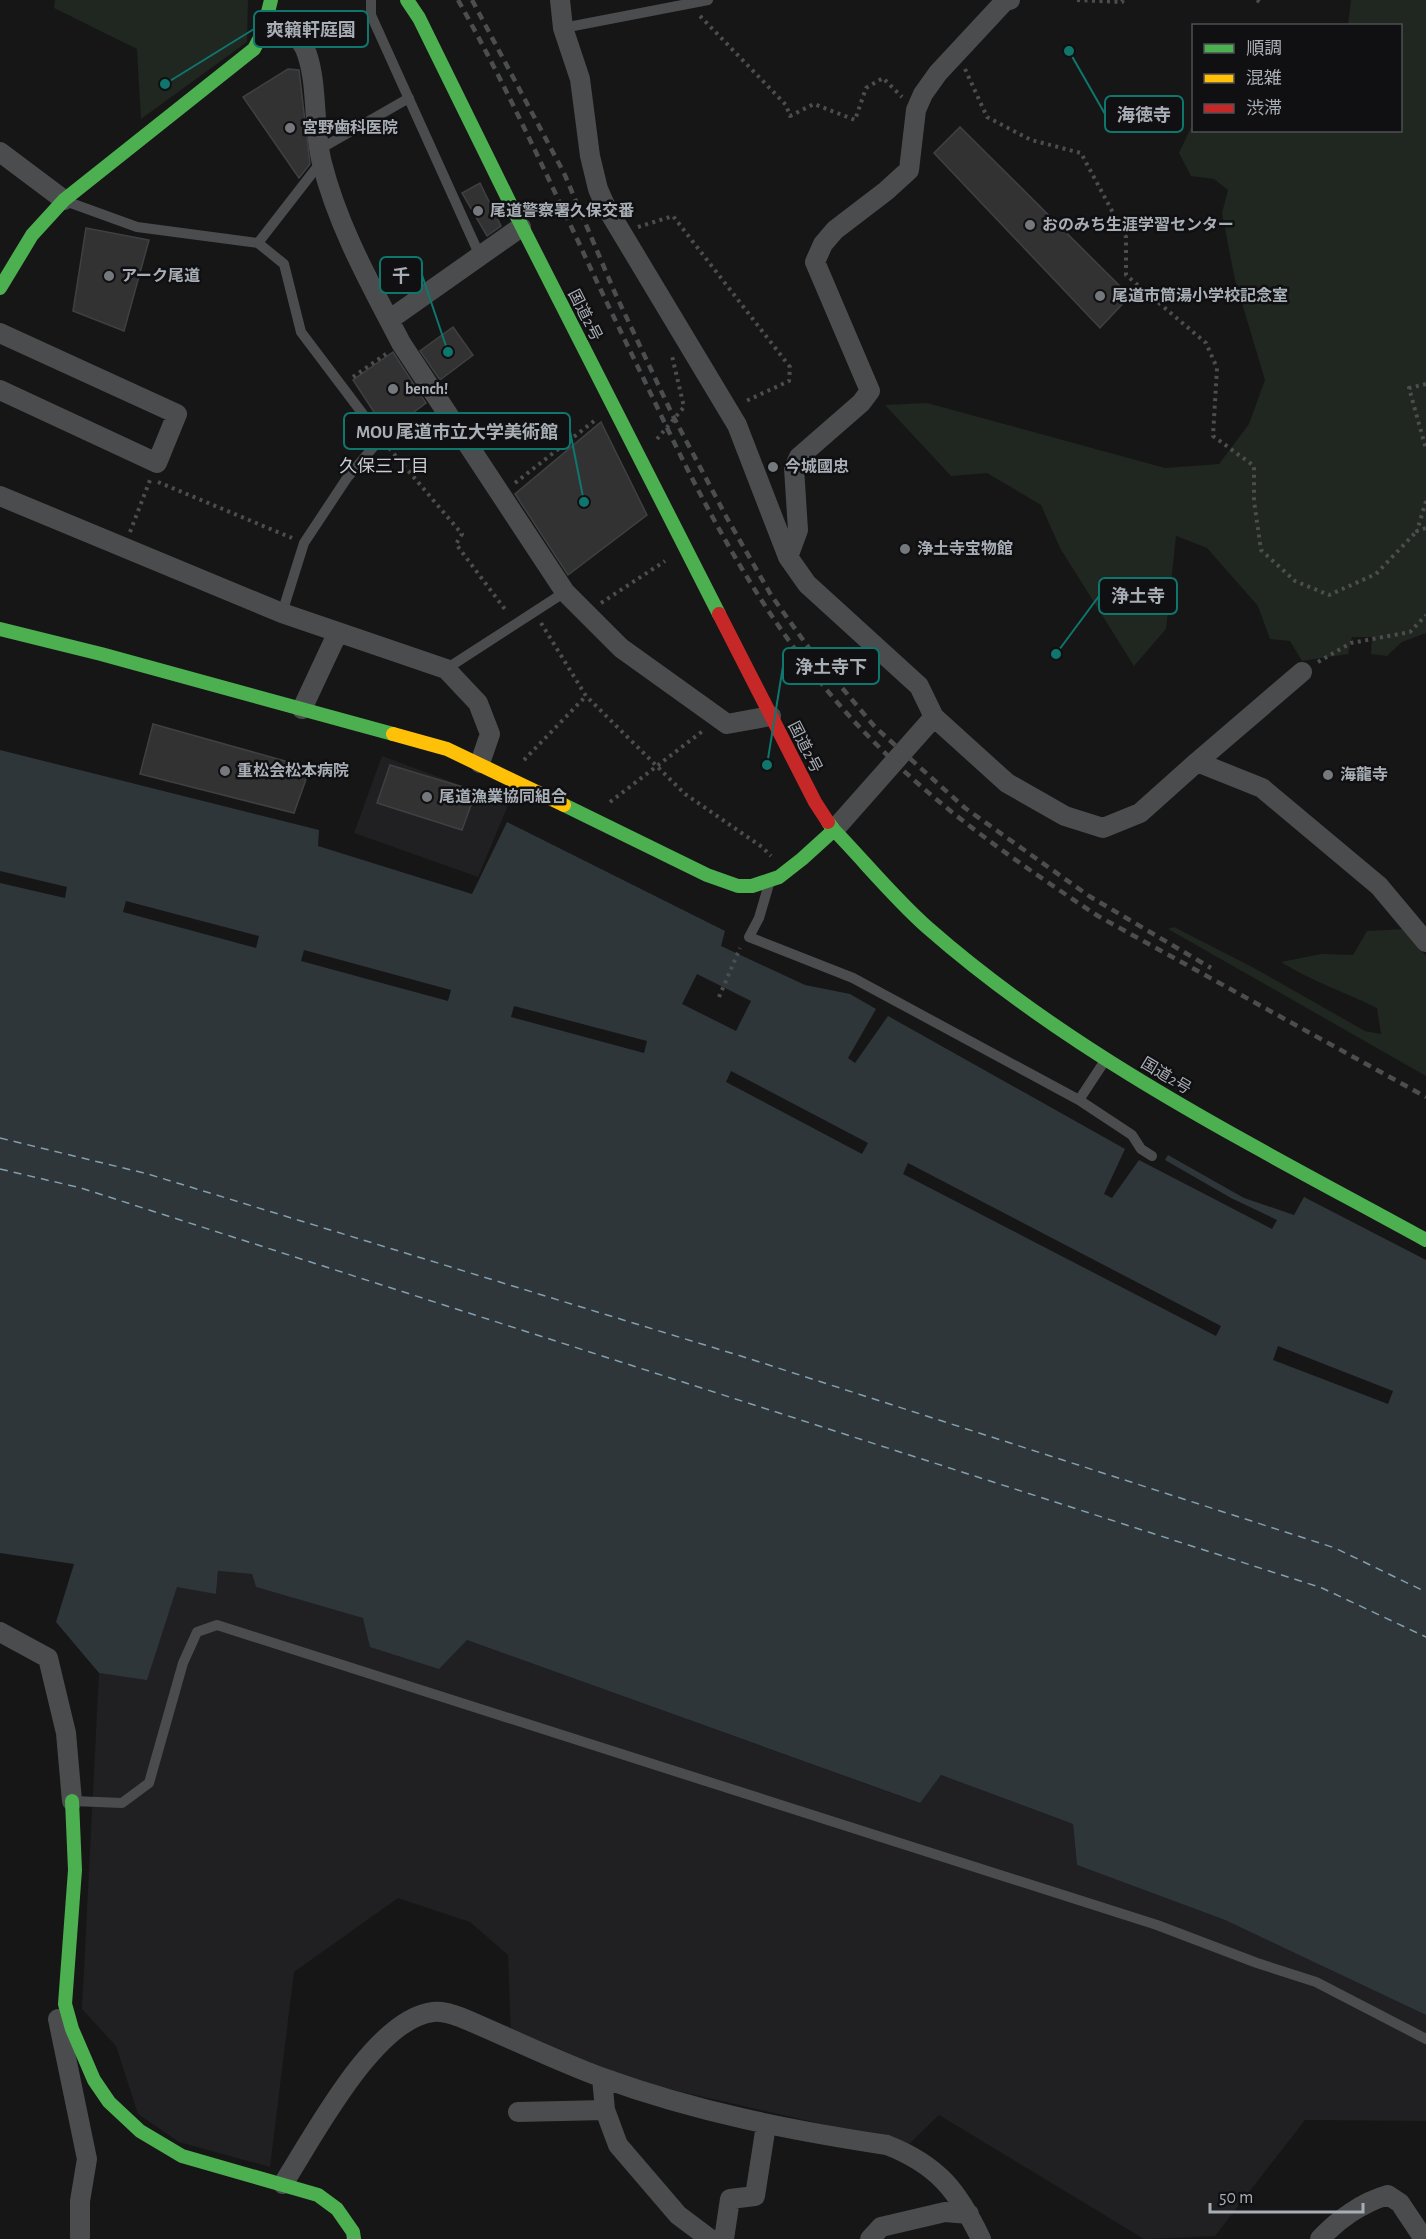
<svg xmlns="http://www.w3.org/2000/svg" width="1426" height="2239" font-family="'Alegreya Sans','Noto Sans JP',sans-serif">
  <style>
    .built { fill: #202022 }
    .green { fill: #202620 }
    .water { fill: #2e363a }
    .pier { fill: #161616 }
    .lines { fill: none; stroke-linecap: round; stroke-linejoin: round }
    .ferry { stroke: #839ead; stroke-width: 1.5; stroke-dasharray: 8 6; stroke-linecap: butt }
    .building { fill: #323233; stroke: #3e4042; stroke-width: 1.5 }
    .path { stroke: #4c4d4f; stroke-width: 4; stroke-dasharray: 3 4.5; stroke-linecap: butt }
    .lane { stroke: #4a4c4e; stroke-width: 10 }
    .street { stroke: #4a4c4e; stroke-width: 20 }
    .fast { stroke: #4caf50; stroke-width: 14 }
    .slow { stroke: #ffc107; stroke-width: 14 }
    .jam { stroke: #c62828; stroke-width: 14 }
    .rail { stroke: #4b4d4f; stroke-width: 4.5; stroke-dasharray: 8 6; stroke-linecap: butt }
    .poi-dot { fill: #75797d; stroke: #101012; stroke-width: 2 }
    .labels { text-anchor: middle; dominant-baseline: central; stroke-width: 5; stroke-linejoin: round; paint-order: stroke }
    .poi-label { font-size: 16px; font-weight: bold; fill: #a8aeb5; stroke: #101012; text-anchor: start }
    .street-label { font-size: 16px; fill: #a8aeb5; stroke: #101012 }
    .neighbourhood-label { font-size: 18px; fill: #c9ccd2; stroke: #101012 }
    .leader { fill: none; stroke: #0f766e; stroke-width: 2 }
    .callout-dot { fill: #0f766e; stroke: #101012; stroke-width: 2 }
    .callout { fill: #101012; stroke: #0f766e; stroke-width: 2 }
    .callout-label { font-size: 18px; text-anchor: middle; font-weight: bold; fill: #a8aeb5 }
  </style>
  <rect width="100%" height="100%" fill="#161616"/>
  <path class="built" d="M382 756 509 803 478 877 354 833Z
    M218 1571 252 1574 256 1587 364 1618 467 1640 919 1803 941 1775 1073 1824 1077 1865 1225 1920 1426 2015V2121L1305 2120 1215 2236 1144 2239 939 2115 909 2144 634 2081 511 2036 508 1955 470 1922 398 1898 294 1972 270 2167 179 2142 138 2114 116 2046 82 2009 99 1673 147 1679 177 1586 216 1594Z"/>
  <path class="green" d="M55 0H248L247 42 141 119 137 49 54 8Z
    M1351 0H1426V633L1402 642 1387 656 1371 654 1372 637H1352L1348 654 1302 661 1290 641 1270 639 1258 606 1207 548 1176 536 1166 629 1134 666 1060 548 1041 505 987 473 951 476 885 405 927 403 1165 468 1219 464 1249 424 1265 380 1235 280 1222 213 1228 190 1214 179 1191 176 1179 153 1193 123 1194 130H1400V26L1348 25Z
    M1174 927 1254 968 1365 1031 1381 1034 1377 1008C1345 992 1311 981 1281 962L1321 954 1353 955 1367 931 1404 929 1426 956V1076L1168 929Z"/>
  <path class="water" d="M0 750 319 830 318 846 472 894 507 822 725 931 721 946 805 985 850 994 876 1009 848 1058 855 1063 888 1016 1125 1149 1104 1194 1112 1198 1139 1160 1272 1229 1277 1220 1231 1198 1165 1160 1168 1155 1244 1198 1294 1215 1304 1197 1426 1260V2015L1225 1920 1077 1865 1073 1824 941 1775 920 1803 467 1640 439 1669 370 1647 363 1618 256 1587 252 1574 218 1571 216 1594 177 1587 147 1680 99 1673 56 1622 74 1564 0 1553Z"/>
  <path class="pier" d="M0 871 67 887 65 898 0 883Z
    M126 901 259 936 256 948 123 912Z
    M304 950 451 990 448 1001 301 961Z
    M697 974 751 1001 736 1031 682 1004Z
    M514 1006 647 1041 644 1053 511 1017Z
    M731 1071 868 1143 862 1154 726 1082Z
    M908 1163 1221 1326 1216 1336 903 1174Z
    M1278 1346 1393 1391 1388 1404 1273 1360Z"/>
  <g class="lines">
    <path class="ferry" d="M0 1138 148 1174 744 1357 1335 1548 1426 1592
      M0 1169 81 1188 1322 1588 1426 1637"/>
  </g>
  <path class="building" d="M288 69 299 70 310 164 299 178 243 97Z
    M960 127 1130 296 1100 328 934 153Z
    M480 183 501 226 487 236 462 193Z
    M86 228 149 240 124 331 73 311Z
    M453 327 473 355 440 380 420 351Z
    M393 352 426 403 387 432 353 380Z
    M601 422 647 515 568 575 515 494Z
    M153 724 310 768 294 813 140 774Z
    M390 765 476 791 462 830 377 803Z"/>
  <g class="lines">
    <path class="path" d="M1077 0 1122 2 1123 0
      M1257 0 1261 3
      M700 16 786 105 790 116 814 104 855 120 866 88 883 78 902 97
      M965 69 987 117 1031 140 1081 153 1126 237V275L1206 343 1217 368 1213 436 1254 466V501L1261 550 1295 581 1329 595 1376 574 1417 531
      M638 227 673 216 790 367 789 381 746 401
      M353 377 386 354
      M1426 384 1409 388 1426 449
      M657 439 684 407 672 356
      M389 448 462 534 456 544 507 612
      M158 482 292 538
      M515 483 594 421
      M1426 501 1417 531 1426 528
      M130 532 150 480
      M601 603 665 561
      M541 623 586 696 685 794 762 847 771 856
      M1318 662 1351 643 1410 632 1426 615
      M524 760 586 696
      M610 802 704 730
      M719 997 740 948"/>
    <path class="lane" d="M371 0V15L480 256
      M563 28 708 0
      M320 149 409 98
      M68 202 137 227 258 243 284 264 301 332 381 438 347 478 304 543 282 613
      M258 243 321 162
      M446 669 565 592
      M769 884 759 918 749 937 853 978 1079 1100 1132 1135 1141 1149 1152 1156
      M1079 1100 1104 1062
      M73 1801 122 1803 149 1783 183 1663 197 1632 217 1625 1157 1925 1257 1963 1316 1982 1426 2039"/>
    <path class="street" d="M560 0 563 28 580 79 590 156 598 189 605 205 737 425 788 557 807 584 919 686 934 717 1007 783 1065 816 1103 828 1140 813 1197 762
      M268 18C285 25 301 35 307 54 318 86 313 129 322 163 338 227 371 285 401 343L565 592 621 648 727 724 771 716
      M0 152 64 200
      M389 320 521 227
      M0 333 177 414 157 463 0 390
      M0 496 282 613 446 669 478 703 490 734 480 763
      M788 557 798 530 794 468 799 457 861 403 870 391 815 262 823 244 835 230 886 191 909 170 916 110 923 94 938 73 1005 1 1010 0
      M1302 672 1197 762 1262 788 1379 886 1426 942
      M302 709 338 632
      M834 830 934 717
      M0 1632 48 1658 66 1733 72 1801
      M58 2019 87 2159 80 2201V2239
      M602 2078 605 2110 618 2145 678 2215 710 2239
      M518 2112 605 2110
      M283 2184C314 2136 374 2019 433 2012 443 2011 451 2014 460 2017 508 2037 554 2060 603 2078 697 2112 789 2130 887 2145 938 2165 958 2191 981 2239
      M724 2239 730 2199 755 2196 766 2125
      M870 2239 881 2227 945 2212 969 2214
      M1320 2239C1337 2220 1363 2202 1388 2195L1400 2203 1424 2239"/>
    <path class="fast" d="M407 0 419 18 510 203 719 614
      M0 288 32 235 64 200 254 49 263 32 271 0
      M0 629 101 654 393 734
      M564 805 707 875 738 886H752L779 877 802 859 834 830
      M828 822 834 830C865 862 895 899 928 928 1076 1058 1255 1146 1426 1240
      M72 1801 75 1870 65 2004 72 2029 94 2080 109 2102 140 2131 182 2156 318 2195 337 2209 353 2232 354 2239"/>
    <path class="slow" d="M393 734 447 749 564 805"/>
    <path class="jam" d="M719 614 815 802 828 822"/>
    <path class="rail" d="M458 0C502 78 539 159 578 241 604 298 632 354 659 411 716 531 781 650 877 745 942 811 1021 865 1098 916L1426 1097
      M472 0 564 173 615 293 672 414 727 518 771 595 811 651 875 727 965 808 1089 896 1211 968"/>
  </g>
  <g class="poi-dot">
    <circle cx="290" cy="128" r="6"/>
    <circle cx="478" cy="211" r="6"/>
    <circle cx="1030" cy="225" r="6"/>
    <circle cx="109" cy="276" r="6"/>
    <circle cx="1100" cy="296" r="6"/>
    <circle cx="393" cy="389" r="6"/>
    <circle cx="773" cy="467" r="6"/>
    <circle cx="905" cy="549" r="6"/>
    <circle cx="225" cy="771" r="6"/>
    <circle cx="1328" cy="775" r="6"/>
    <circle cx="427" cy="797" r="6"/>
  </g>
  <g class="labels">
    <g class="poi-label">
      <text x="302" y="128">宮野歯科医院</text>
      <text x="490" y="211">尾道警察署久保交番</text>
      <text x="1042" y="225">おのみち生涯学習センター</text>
      <text x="121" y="276">アーク尾道</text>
      <text x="1112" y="296">尾道市筒湯小学校記念室</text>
      <text x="405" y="389">bench!</text>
      <text x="785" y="467">今城國忠</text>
      <text x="917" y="549">浄土寺宝物館</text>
      <text x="237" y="771">重松会松本病院</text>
      <text x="1340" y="775">海龍寺</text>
      <text x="439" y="797">尾道漁業協同組合</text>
    </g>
    <g class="street-label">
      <text transform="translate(585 315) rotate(63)">国道2号</text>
      <text transform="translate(805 747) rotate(63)">国道2号</text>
      <text transform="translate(1166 1076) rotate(31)">国道2号</text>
    </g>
    <g class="neighbourhood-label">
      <text x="384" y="467">久保三丁目</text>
    </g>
  </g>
  <path class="leader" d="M165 84L254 29M1069 51L1105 114M448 352L422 275M584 502L570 431M1056 654L1099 596M767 765L783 666"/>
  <g class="callout-dot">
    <circle cx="165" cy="84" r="6"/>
    <circle cx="1069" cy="51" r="6"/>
    <circle cx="448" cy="352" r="6"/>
    <circle cx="584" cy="502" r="6"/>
    <circle cx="1056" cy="654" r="6"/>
    <circle cx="767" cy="765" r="6"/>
  </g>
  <g class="callout">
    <rect x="254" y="11" width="114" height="36" rx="6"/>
    <rect x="1105" y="96" width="78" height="36" rx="6"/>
    <rect x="380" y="257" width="42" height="36" rx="6"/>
    <rect x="344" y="413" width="226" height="36" rx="6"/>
    <rect x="1099" y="578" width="78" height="36" rx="6"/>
    <rect x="783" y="648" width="96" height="36" rx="6"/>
  </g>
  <g class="callout-label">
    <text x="311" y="36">爽籟軒庭園</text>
    <text x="1144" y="121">海徳寺</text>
    <text x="401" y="282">千</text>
    <text x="457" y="438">MOU 尾道市立大学美術館</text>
    <text x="1138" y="602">浄土寺</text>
    <text x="831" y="673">浄土寺下</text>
  </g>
  <rect x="1192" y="24" width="210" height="108" fill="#101012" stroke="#4d4f53" stroke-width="1.5"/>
  <rect x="1204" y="44" width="30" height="9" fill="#4caf50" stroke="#4d4f53" stroke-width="1.5"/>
  <text x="1246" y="54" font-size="18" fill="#a8aeb5">順調</text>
  <rect x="1204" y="74" width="30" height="9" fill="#ffc107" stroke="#4d4f53" stroke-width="1.5"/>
  <text x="1246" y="84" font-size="18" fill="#a8aeb5">混雑</text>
  <rect x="1204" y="104" width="30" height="9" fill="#c62828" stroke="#4d4f53" stroke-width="1.5"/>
  <text x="1246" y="114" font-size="18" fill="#a8aeb5">渋滞</text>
  <path d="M1210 2203v9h153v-9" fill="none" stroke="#a8aeb5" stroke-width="3"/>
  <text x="1219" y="2203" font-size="18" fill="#a8aeb5" stroke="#101012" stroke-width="4.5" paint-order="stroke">50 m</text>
</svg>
